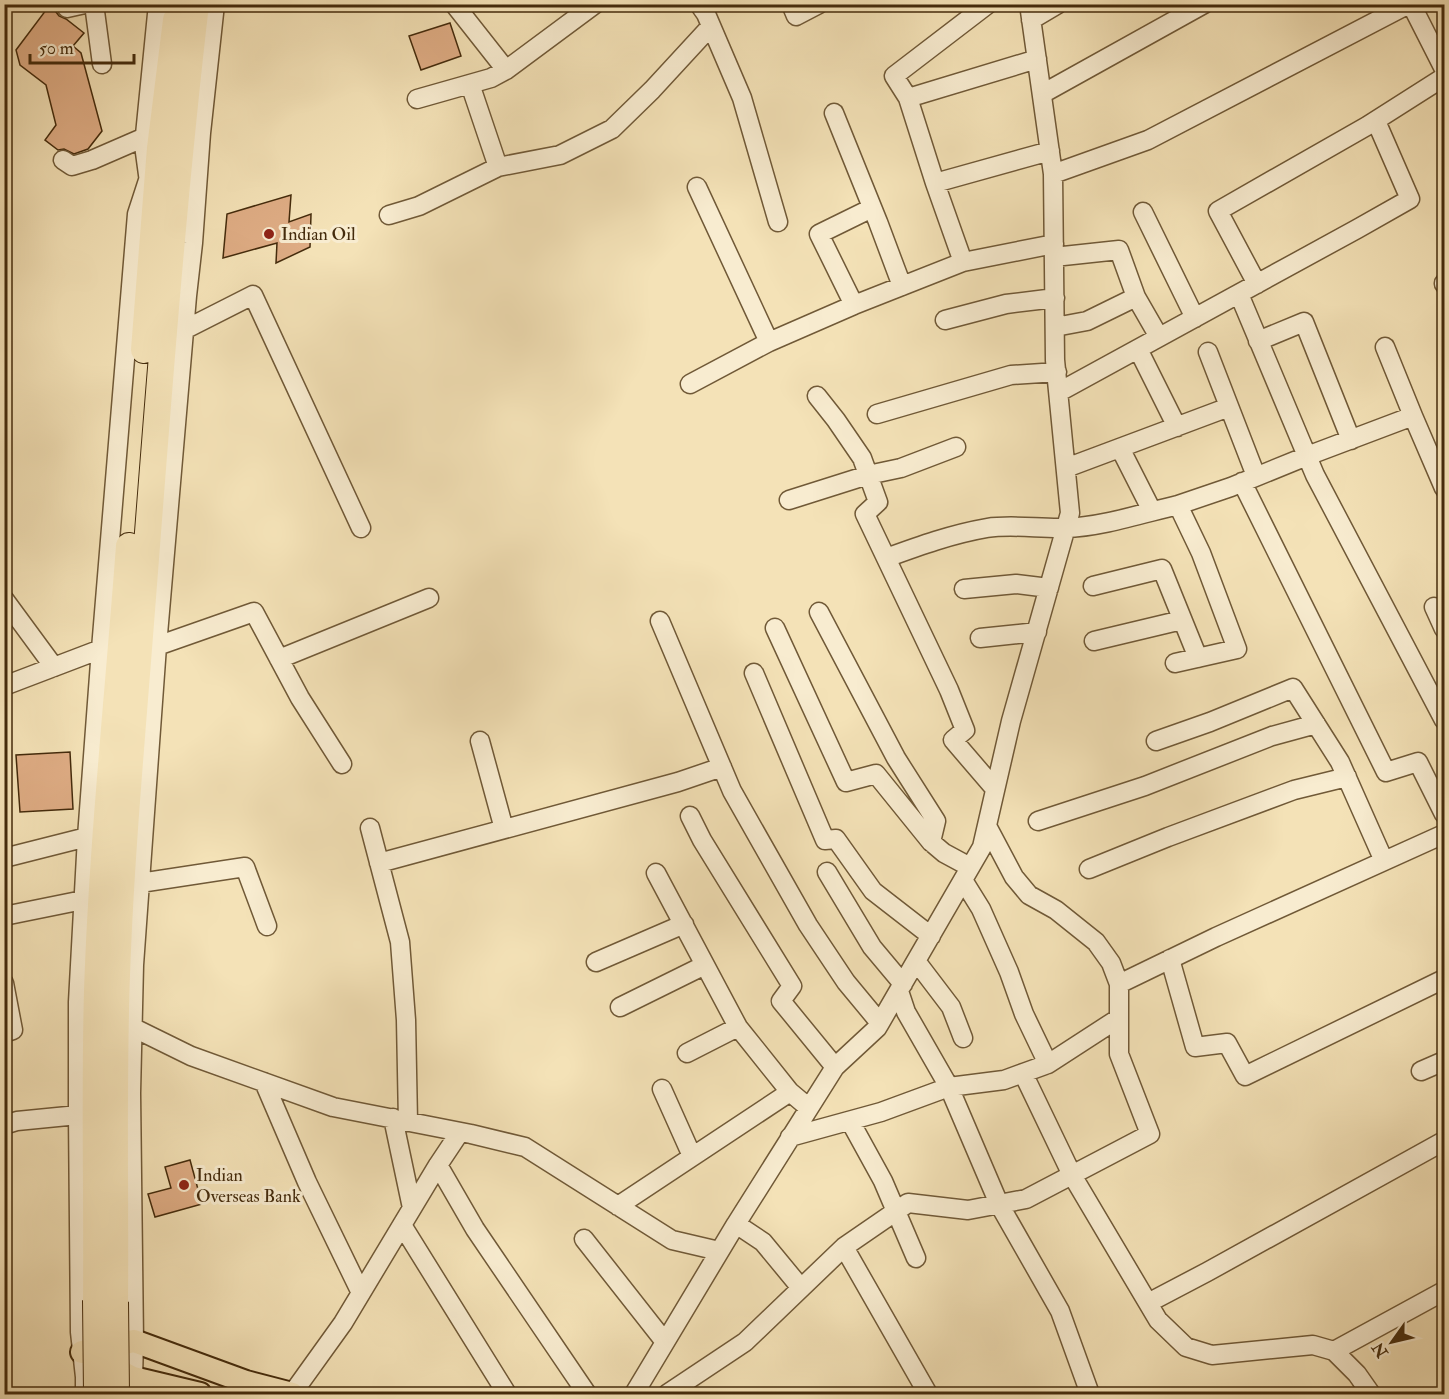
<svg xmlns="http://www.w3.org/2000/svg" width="1449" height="1399" font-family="'IM FELL Double Pica',serif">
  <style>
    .building { fill: #dfad85; stroke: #442b0c; stroke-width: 1.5 }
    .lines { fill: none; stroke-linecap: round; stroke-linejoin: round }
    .minor-casing { stroke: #705937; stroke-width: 21 }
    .major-casing { stroke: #442b0c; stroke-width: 26 }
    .highway-casing { stroke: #442b0c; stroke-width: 28 }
    .minor { stroke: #f8ecd0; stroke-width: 18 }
    .major { stroke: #f4e2b7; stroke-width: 22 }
    .highway { stroke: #f4e2b7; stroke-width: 26 }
    .highway-bridge-casing { stroke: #442b0c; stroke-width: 28; stroke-linecap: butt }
    .highway-bridge { stroke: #f4e2b7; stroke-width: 26 }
    .poi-dot { fill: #8f2418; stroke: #f8ecd0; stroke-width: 2 }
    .labels { text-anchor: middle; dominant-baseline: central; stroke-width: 6; stroke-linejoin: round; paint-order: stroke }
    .poi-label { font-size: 18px; fill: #442b0c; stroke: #f8ecd0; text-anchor: start }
  </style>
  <rect width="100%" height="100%" fill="#f4e2b7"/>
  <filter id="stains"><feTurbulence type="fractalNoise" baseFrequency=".00333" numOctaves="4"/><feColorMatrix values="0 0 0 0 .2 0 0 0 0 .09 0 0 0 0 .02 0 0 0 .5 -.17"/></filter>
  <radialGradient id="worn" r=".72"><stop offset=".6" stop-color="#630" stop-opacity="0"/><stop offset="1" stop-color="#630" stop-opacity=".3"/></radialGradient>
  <path class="building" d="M49 6 56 12 59 16 66 19 84 33 73 46 81 53 102 131 88 149 74 154 64 149 58 150 45 140 56 125 46 85 20 65 16 50Z
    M450 23 461 56 421 70 409 36Z
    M291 195 289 222 311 214 310 247 276 263 277 243 223 258 227 214Z
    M70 752 73 809 20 812 16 755Z
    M190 1160 202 1204 155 1217 148 1194 171 1188 165 1167Z"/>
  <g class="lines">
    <g class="minor-casing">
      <path id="minor" d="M94 4 102 64
        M454 4 506 70
        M699 4 706 14 742 98 778 222
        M791 4 796 16 819 4
        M1411 4 1444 69
        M67 8 85 4
        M1031 20 1058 4
        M470 84 498 167
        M1042 94 1204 4
        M908 98 894 76 988 4
        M417 99 491 78 506 70 595 4
        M834 113 878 222 902 286
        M63 160 72 166 92 160 145 137
        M1053 174 1148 140 1409 4
        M149 182 144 145 158 4
        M935 183 908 98 1037 59
        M697 187 769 342
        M1143 212 1195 318
        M389 215 419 206 498 167 560 155 612 129 652 90 711 26
        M1054 257 1119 250 1136 297 1159 337
        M963 262 935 183 1050 151
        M1444 283V284
        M1257 284 1218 211 1367 126 1444 77
        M1239 294 1307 456 1413 416
        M181 305 187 296 193 243 201 133 215 4
        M854 305 819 234 872 208
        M945 320 1006 304 1055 298
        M1055 327 1087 321 1136 297
        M184 330 253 295 361 528
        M1258 341 1304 322 1351 440
        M1385 347 1413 416 1444 488
        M1138 349 1177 427
        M1208 352 1256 476
        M690 384 769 342 854 305 963 262 1054 244
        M1059 392 1357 229 1410 199 1376 121
        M817 396 836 420 862 458 878 502 865 514 949 690 965 730 953 740 995 789
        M877 414 1011 375 1057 372
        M1120 448 1152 511
        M1066 468 1229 407
        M1242 482 1386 772 1418 762 1444 814
        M789 500 868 475 901 468 956 447
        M1178 505 1231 487 1307 456 1315 475 1444 720
        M886 558C919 546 952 534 987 528 1013 524 1040 529 1065 528 1101 527 1144 513 1178 505L1201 553 1237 649 1175 663
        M1093 586 1162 569 1198 658
        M964 589 1016 584 1049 588
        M4 599 54 667
        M1434 607 1444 629
        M819 612 896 758 936 821 931 842
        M660 621 732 791 808 925 846 982 880 1023
        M775 628 846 782 876 774 931 842 944 853 970 867
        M980 638 1037 632
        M1094 641 1182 620
        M157 646 254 612 300 698 342 764
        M279 659 429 598
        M754 673 825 840 836 839 873 891 931 936
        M4 686 101 649
        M480 741 504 829
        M1156 741 1210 722 1293 688 1340 762 1384 861
        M690 816 702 840 792 986 781 1001 835 1067
        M1038 821 1145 786 1272 736 1316 724
        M987 826 1014 877 1029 895 1056 910 1096 942 1111 963 1119 984
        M370 828 400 942 406 1020 408 1122
        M4 858 87 837
        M379 863 678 782 722 767
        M1089 869 1168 837 1294 790 1347 777
        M827 872 872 947 903 984
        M656 873 738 1027 790 1092 809 1108
        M963 880 981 909 1009 972 1024 1014 1048 1064
        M140 883 245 867 267 926
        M4 916 83 900
        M1170 959 1195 1047 1227 1043 1245 1076 1444 979
        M916 961 951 1007 963 1038
        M596 962 684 924
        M4 983 13 1030 4 1033
        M899 991 906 1012 949 1087 999 1204 1060 1311 1090 1394
        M620 1007 705 965
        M132 1027 191 1056 333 1107 471 1134 525 1147 672 1240 719 1251
        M687 1053 738 1027
        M1421 1071 1444 1061
        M1023 1073 1072 1175 1158 1320 1186 1347 1212 1355 1313 1345 1334 1351 1357 1374 1371 1394
        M264 1082 307 1182 361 1293
        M662 1089 692 1156
        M393 1118 412 1208
        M850 1121 883 1181 916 1258
        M4 1125 17 1121 78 1115
        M790 1137 881 1112 949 1087 1004 1080 1048 1064 1119 1018
        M438 1165 475 1229 587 1394
        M618 1206 790 1092
        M736 1224 763 1242 801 1288
        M402 1225 507 1394
        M584 1239 665 1342
        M844 1247 928 1394
        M1148 1303 1207 1272 1444 1141
        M1334 1351 1444 1291
        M85 1390V1377L80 1332 78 1115V1002L87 837 101 649 137 214 152 168
        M136 1394 133 1378 134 1341 131 1093 134 965 157 646 187 296
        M292 1394 343 1323 438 1165 460 1132
        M634 1394 736 1224 835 1067 877 1028 880 1023 982 847 1011 721 1070 513 1055 360 1053 174 1029 4
        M667 1394 745 1342 844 1247 908 1203 968 1210 1026 1199 1150 1134 1119 1054V984L1216 937 1444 834"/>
    </g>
    <g class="major-casing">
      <path id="major" d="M82 1352 134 1341 246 1382 292 1394
        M102 1362 133 1378 200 1394"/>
    </g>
    <g class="highway-casing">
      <path id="highway" d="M144 350 160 148 176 20
        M96 1300C97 1197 94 1094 97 991 102 842 118 694 129 546
        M115 1302C116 1193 113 1084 117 975 121 858 132 740 141 623 157 417 172 210 196 4"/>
    </g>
    <use href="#minor" class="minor"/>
    <use href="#major" class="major"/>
    <use href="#highway" class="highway"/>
    <g class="highway-bridge-casing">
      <path id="highway-bridge" d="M96 1300 97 1394
        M115 1302 116 1394"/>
    </g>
    <use href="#highway-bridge" class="highway-bridge"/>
  </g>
  <g class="poi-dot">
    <circle cx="269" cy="234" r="6"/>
    <circle cx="184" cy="1185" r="6"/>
  </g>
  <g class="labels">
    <g class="poi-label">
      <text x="281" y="234">Indian Oil</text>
      <text x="196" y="1175">Indian<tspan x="196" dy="21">Overseas Bank</tspan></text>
    </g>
  </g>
  <rect width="1449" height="1399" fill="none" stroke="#f4e2b7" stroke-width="24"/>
  <rect x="6" y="6" width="1437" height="1387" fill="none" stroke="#442b0c" stroke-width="3"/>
  <rect x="12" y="12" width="1425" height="1375" fill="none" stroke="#442b0c" stroke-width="1.5"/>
  <g transform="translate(1392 1342) rotate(236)" stroke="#f8ecd0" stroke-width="4.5" paint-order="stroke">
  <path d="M0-4.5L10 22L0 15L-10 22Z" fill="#442b0c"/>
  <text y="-9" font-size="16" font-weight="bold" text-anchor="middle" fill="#442b0c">N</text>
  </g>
  <path d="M30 54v9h104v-9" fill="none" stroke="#442b0c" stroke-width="3"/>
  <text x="39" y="54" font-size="18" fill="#442b0c" stroke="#f8ecd0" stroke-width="4.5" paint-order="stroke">50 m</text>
  <rect width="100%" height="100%" filter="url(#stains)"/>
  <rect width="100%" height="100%" fill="url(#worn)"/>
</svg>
